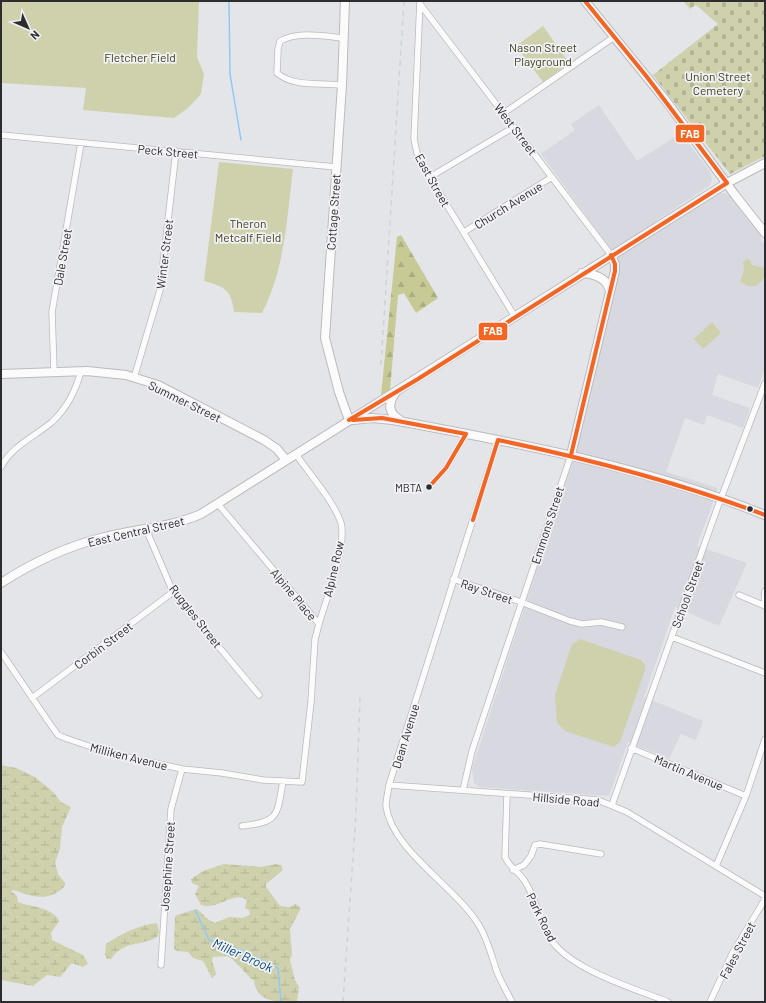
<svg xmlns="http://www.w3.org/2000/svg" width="766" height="1003" font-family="Barlow,sans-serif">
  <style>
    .built { fill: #d7d8e0 }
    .forest { fill: url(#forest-firs) }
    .wetland { fill: url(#wetland-marsh) }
    .cemetery { fill: url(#cemetery-stones) }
    .park { fill: #cfd1ad }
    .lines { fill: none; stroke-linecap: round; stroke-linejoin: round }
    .stream { stroke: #8dcaf7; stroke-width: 1.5 }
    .street-casing { stroke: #bbbbbd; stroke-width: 7 }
    .secondary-casing { stroke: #bbbbbd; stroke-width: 10 }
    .street { stroke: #fbfbfc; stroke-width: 5.5 }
    .secondary { stroke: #fbfbfc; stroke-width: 8 }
    .rail { stroke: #d1d1d2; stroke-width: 1.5; stroke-dasharray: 5 5; stroke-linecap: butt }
    .bus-1-casing { stroke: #f1f1f6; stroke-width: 7 }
    .bus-1 { stroke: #f26522; stroke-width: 4 }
    .bus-dot { fill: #2d2d2f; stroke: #f1f1f6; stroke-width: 1.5 }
    .labels { text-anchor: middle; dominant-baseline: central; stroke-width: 3.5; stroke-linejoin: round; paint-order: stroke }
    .bus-label { font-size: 11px; fill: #2d2d2f; stroke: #f1f1f6; text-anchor: end }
    .park-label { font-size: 12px; fill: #414218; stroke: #f1f1f6 }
    .street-label { font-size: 12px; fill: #2d2d2f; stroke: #f1f1f6 }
    .water-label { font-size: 13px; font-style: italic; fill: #004971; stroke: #f1f1f6 }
    .line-badge { stroke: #f1f1f6; stroke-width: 1.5 }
    .badge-label { font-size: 11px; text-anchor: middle; font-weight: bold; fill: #fff }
  </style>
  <defs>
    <pattern id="forest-firs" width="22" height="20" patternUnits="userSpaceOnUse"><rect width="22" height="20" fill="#c7ca94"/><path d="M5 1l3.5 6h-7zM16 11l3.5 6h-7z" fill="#abae80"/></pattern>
    <pattern id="wetland-marsh" width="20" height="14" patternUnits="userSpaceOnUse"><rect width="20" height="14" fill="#cfd1ad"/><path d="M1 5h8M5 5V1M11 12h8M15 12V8" fill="none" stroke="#b2b495"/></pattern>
    <pattern id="cemetery-stones" width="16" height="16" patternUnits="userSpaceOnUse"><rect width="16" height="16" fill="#cfd1ad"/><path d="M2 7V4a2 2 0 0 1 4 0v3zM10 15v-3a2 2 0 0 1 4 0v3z" fill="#b2b495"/></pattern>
  </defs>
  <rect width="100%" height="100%" fill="#e4e5e8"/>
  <path class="built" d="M599 105 637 161 681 133 710 172 712 180 709 186 656 221 663 229 720 193H723L729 195 761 236V241L765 245V368L758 388 718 374 712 395 750 408 743 428 707 415 704 425 685 418 666 472 718 488 697 546 747 563 719 626 675 607 644 697 703 721 696 740 681 734 669 759 628 742 609 796 480 787 474 783 472 769 577 445 620 262 541 154 575 130 571 124Z"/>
  <path class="forest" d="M401 235 438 298 416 313 404 293 398 295 390 390 381 395 397 237Z"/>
  <path class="wetland" d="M1 765 16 768 35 777 54 793 61 802 71 807 62 827 60 848 55 863 58 874 65 883 64 887C49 902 31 897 14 890L11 891 17 896 18 902C30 907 53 907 59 921L51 933 52 940 83 955 88 964 83 967 72 963 60 977 47 975 33 986 1 980Z
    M224 864 261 867 276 864 281 865 283 870 266 884V887L280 906 289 907 296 904 301 908 290 929 292 954 290 960 295 980 299 987 297 1002C279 1002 257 1003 254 981 244 974 238 961 227 956L213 957 212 960 216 974 212 978 203 961 193 958 188 952 177 951 174 949 175 917 177 915 197 909 209 920 215 923 229 917 242 918 250 915 249 910 245 908 247 900C233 890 218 911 201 905L195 894 199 886 192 883 191 879 203 871Z
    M157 923 159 932 157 937C146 944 134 942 123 948 118 950 114 955 111 959H107L105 954 106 944C121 934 138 925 157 923Z"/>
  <path class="cemetery" d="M683 1H765V156L730 174 653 75 718 24 696 5 690 9Z"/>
  <path class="park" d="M1 1H199L197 57 204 74 201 94 188 108 174 118 83 110 86 88 1 83Z
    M543 26 569 63 543 82 516 46Z
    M219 162 293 169C287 217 285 269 262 313L234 312C231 289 225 287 204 281Z
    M747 259 750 260 752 265 764 268V278L756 286H748L740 282 744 270 743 262Z
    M712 322 721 333 703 349 694 339Z
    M580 639 641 660 645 665V670L620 742 614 747 565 731 557 723 555 695 572 644Z"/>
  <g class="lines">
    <path class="stream" d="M229 1 230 74 241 140
      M195 910 209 940 240 950 278 968 281 1002"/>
    <g class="street-casing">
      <path id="street" d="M420 1 414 139 417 153 425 169 515 317
        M420 4 611 255
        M342 85C320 82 295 88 277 73L278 49 280 41C299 31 323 36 344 38
        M504 113 614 37
        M1 135 336 167
        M430 177 514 127
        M464 232 552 177
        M54 371 52 312 81 143
        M134 378 160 290 176 151
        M498 440 389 785C388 792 386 800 386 806 392 851 457 887 480 927 488 941 492 957 497 972 501 982 507 992 512 1002
        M296 454C309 474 334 501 341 523 347 547 326 599 319 624
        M1 467C12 446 34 437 52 422 66 409 76 390 81 371
        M429 487 446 468 466 434
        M146 529 173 592 259 695
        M453 579 521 602 570 621 582 624 601 622 622 627
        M739 595 765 606
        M764 606 765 591
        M672 637 765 673
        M1 652 48 721 58 735 65 738 109 753 182 769 222 773 263 780 302 782 311 702 315 639 319 624 218 504
        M32 698 173 592
        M631 748 746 796
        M389 785 598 800 627 812 765 896
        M463 790 472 751 571 455
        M507 794 505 857C510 868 517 870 524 880 535 896 539 918 548 935 566 969 634 988 668 1002
        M612 805 718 506 765 383
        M242 826C279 822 277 816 283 781
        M716 866 746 796 765 739
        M513 870 524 865 531 856 535 845 540 844 601 854
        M161 965 171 809 182 769
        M710 1002 732 954 765 899"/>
    </g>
    <g class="secondary-casing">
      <path id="secondary" d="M345 1 342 85 325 338 339 392 349 420
        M585 1 667 102 735 195 765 233
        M582 273C595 274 608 278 610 292
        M1 374 87 371 126 375 158 385 264 440 277 449 286 460
        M395 393C388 404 388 413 400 420
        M353 420 372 418 393 420C518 443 646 467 765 515
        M571 455 615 271V264L611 255
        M1 583C32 563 65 547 101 538 134 529 169 528 201 514L727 183 765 163"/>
    </g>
    <use href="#street" class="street"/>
    <use href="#secondary" class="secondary"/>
    <path class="rail" d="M381 365 404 1
      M343 1002 356 814 360 697"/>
    <g class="bus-1-casing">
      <path id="bus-1" d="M349 420 418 379 727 183 647 77 585 1
        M353 420 382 418 466 434 446 468 429 487
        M571 455 615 271V264L611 255
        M473 520 498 440C589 459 678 482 765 515"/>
    </g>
    <use href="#bus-1" class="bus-1"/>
  </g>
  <g class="bus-dot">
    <circle cx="429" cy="487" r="3.5"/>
    <circle cx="750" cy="509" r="3.5"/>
  </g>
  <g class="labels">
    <g class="bus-label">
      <text x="422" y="487">MBTA</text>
    </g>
    <g class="park-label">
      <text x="543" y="47">Nason Street<tspan x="543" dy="14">Playground</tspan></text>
      <text x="140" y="57">Fletcher Field</text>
      <text x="718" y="76">Union Street<tspan x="718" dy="14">Cemetery</tspan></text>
      <text x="248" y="223">Theron<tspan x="248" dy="14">Metcalf Field</tspan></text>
    </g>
    <g class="street-label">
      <text transform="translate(516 129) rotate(53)">West Street</text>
      <text transform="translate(168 151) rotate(5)">Peck Street</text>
      <text transform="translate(433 180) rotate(61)">East Street</text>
      <text transform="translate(508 205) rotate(-32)">Church Avenue</text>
      <text transform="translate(333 212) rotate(-86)">Cottage Street</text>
      <text transform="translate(164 254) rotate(-83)">Winter Street</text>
      <text transform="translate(62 257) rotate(-80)">Dale Street</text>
      <text transform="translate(185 401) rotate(26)">Summer Street</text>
      <text transform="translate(547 525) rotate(-72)">Emmons Street</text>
      <text transform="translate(136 531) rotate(-13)">East Central Street</text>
      <text transform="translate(333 569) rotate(-77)">Alpine Row</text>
      <text transform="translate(487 591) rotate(19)">Ray Street</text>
      <text transform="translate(294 594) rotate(50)">Alpine Place</text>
      <text transform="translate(687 594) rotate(-70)">School Street</text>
      <text transform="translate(196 616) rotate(52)">Ruggles Street</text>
      <text transform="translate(103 645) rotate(-37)">Corbin Street</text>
      <text transform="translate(405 736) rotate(-73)">Dean Avenue</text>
      <text transform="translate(129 756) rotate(14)">Milliken Avenue</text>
      <text transform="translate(689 772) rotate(23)">Martin Avenue</text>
      <text transform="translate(566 799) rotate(5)">Hillside Road</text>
      <text transform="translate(167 866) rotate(-86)">Josephine Street</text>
      <text transform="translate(542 917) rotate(64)">Park Road</text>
      <text transform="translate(737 950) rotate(-62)">Fales Street</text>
    </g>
    <g class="water-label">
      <text transform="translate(243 955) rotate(24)">Miller Brook</text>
    </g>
  </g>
  <g class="line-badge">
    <rect x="675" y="124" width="30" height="19" rx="4" fill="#f26522"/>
    <rect x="478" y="322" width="30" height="19" rx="4" fill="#f26522"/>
  </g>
  <g class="badge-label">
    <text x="690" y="138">FAB</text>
    <text x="493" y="335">FAB</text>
  </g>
  <rect width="766" height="1003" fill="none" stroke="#2d2d2f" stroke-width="4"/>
  <g transform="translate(28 28) rotate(135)" stroke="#f1f1f6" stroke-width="3" paint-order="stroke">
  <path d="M0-3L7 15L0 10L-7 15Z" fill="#2d2d2f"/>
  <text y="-6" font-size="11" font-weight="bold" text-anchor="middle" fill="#2d2d2f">N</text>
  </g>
</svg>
